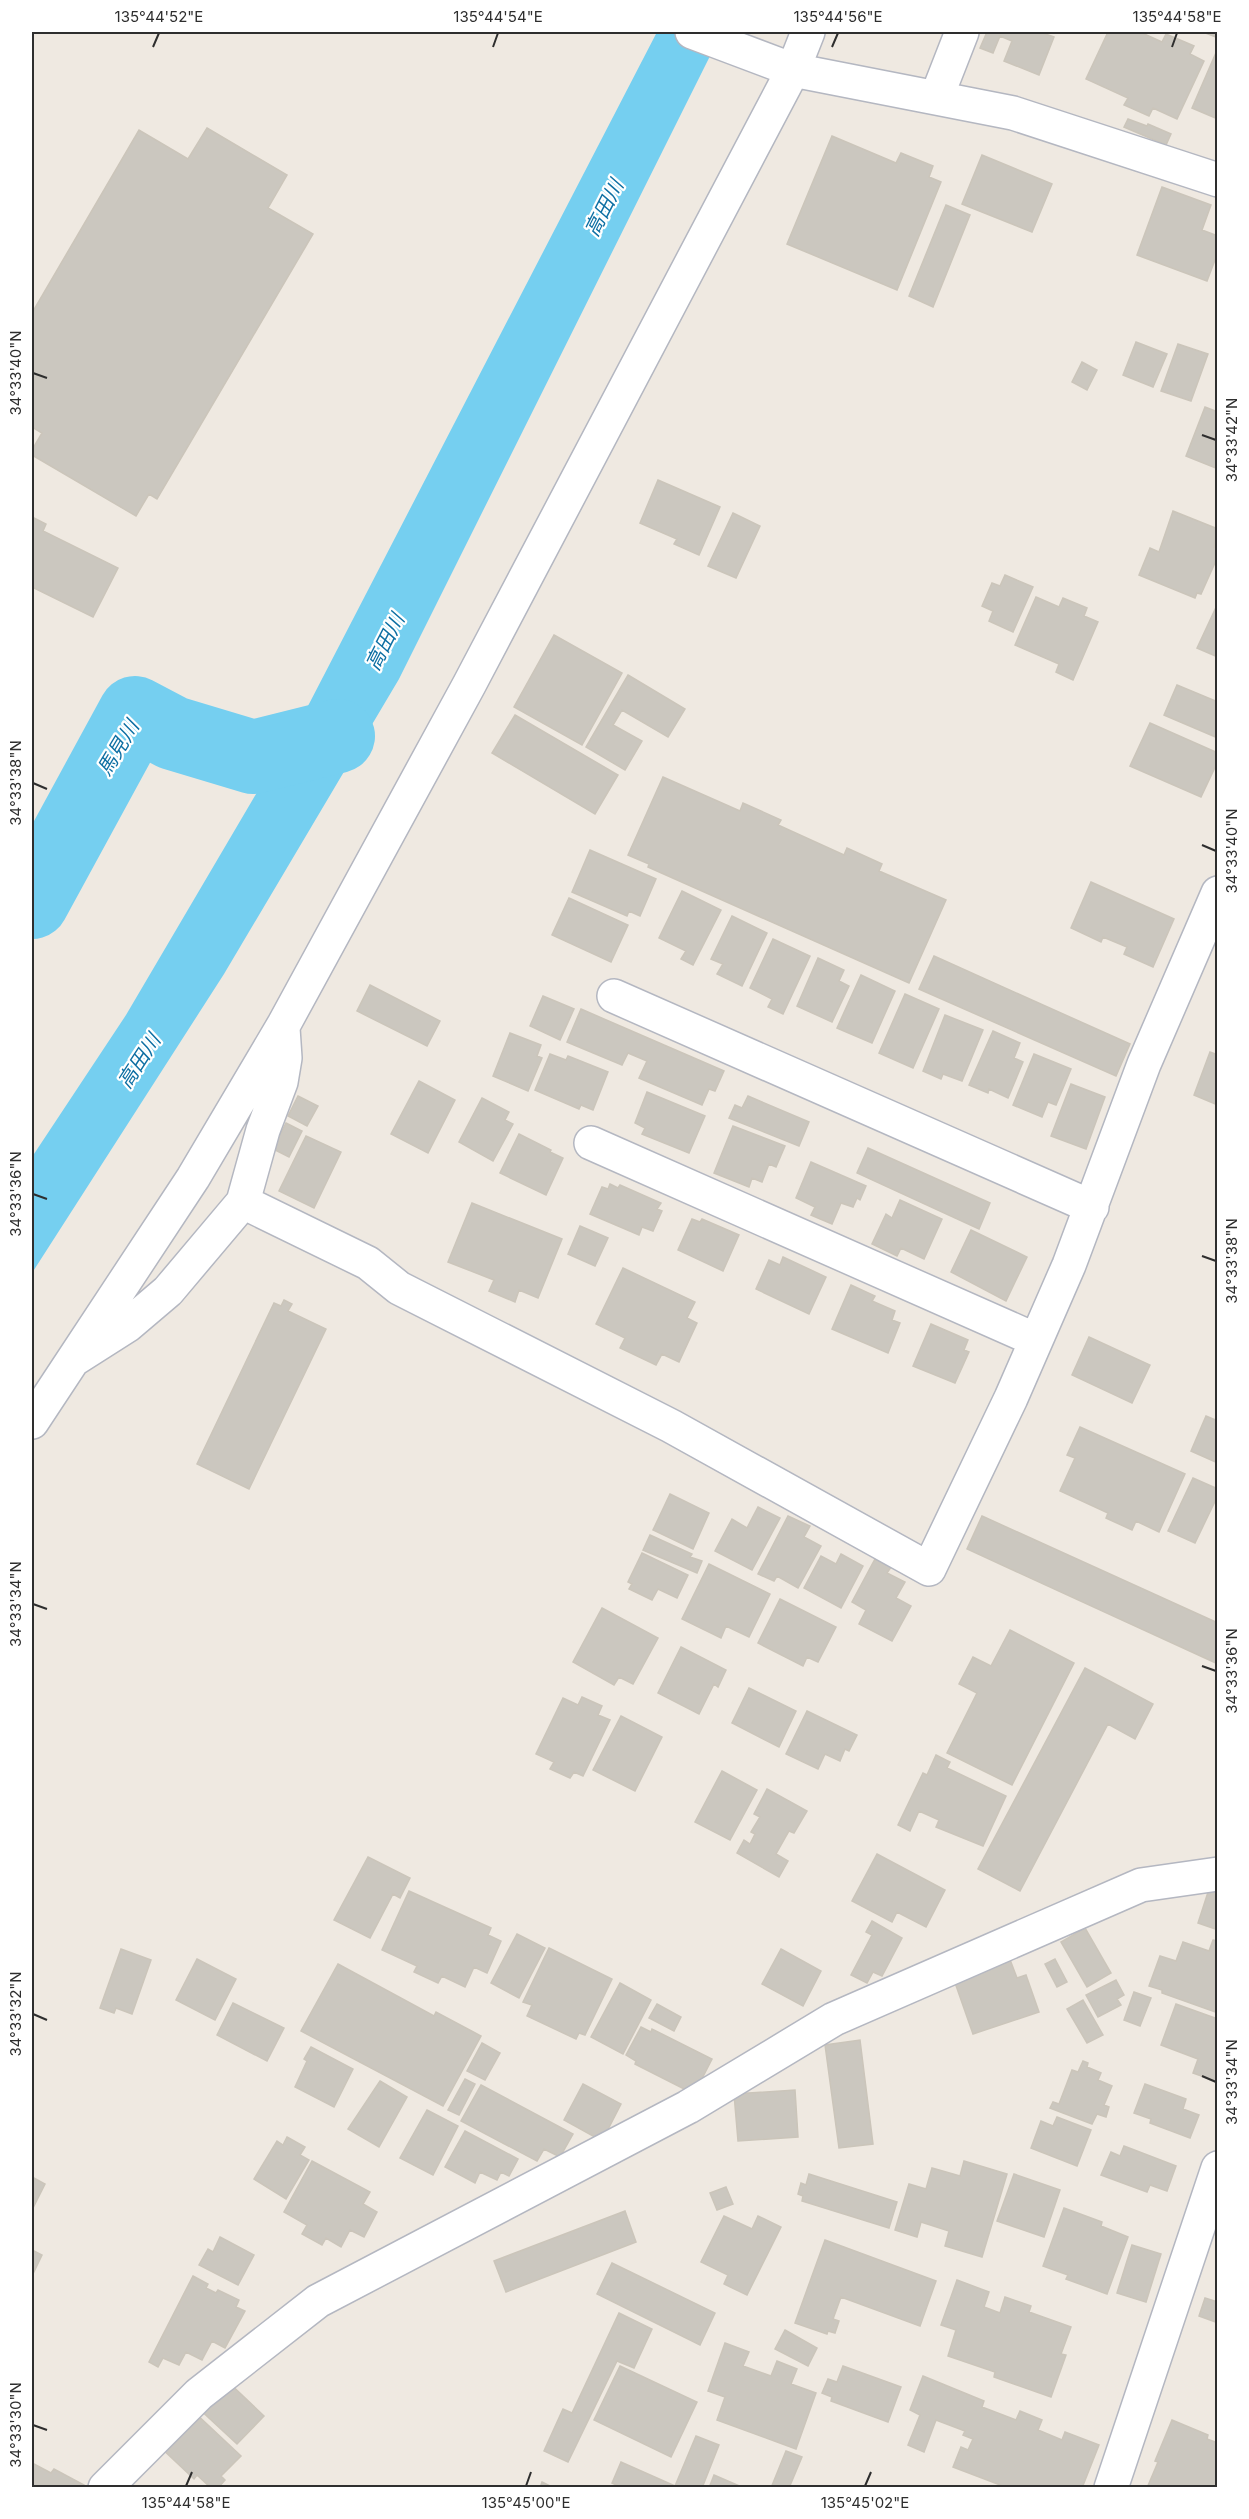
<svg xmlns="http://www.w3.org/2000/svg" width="1249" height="2519" font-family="Inter,'Noto Sans JP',sans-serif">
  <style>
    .water { fill: #75cff0 }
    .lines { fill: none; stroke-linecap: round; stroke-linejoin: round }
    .river { stroke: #75cff0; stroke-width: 74 }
    .building { fill: #cbc7bf; stroke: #cbc5ba; stroke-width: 1.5 }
    .minor-casing { stroke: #b4b7c1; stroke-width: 36 }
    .minor { stroke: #fff; stroke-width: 33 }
    .ticks { fill: none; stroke: #2e2e2e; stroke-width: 2 }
    .labels { text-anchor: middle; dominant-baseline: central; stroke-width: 4.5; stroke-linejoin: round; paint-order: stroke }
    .water-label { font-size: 20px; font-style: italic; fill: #0d6fa3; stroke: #fff }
    .neatline { fill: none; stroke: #2e2e2e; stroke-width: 2 }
    .ticks-label { font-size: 15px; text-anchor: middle; fill: #2e2e2e }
  </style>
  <rect width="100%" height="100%" fill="#efe9e1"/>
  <path class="water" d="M657 32H722L399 679 224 974 32 1273V1157L126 1015 309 704Z"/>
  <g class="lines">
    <path class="river" d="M32 902 135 713 173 733 253 757 338 736"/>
  </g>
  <path class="building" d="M987 32H1040L1054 37 1039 75 1004 61 1012 41 1000 36 993 53 980 48Z
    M1108 32H1140L1162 42 1166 34 1194 46 1190 54 1204 61 1177 119 1153 108 1149 116 1124 105 1128 98 1086 79Z
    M1203 32H1218V38Z
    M1218 48V119L1192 108Z
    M1128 119 1147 126 1148 124 1171 134 1166 145 1124 127Z
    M207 128 287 175 268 208 313 234 157 499 149 494 136 516 32 455V450L42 433 32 427V313L139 130 188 159Z
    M832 136 896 163 901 153 933 166 929 177 941 182 897 290 787 244Z
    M982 155 1052 184 1032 232 962 204Z
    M1162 187 1211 205 1202 230 1218 236V252L1207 281 1137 255Z
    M946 205 970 215 933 307 909 296Z
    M1136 342 1167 354 1153 387 1123 375Z
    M1178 344 1208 354 1191 401 1161 391Z
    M1082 362 1097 370 1087 390 1072 382Z
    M1205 407 1218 412V469L1186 456Z
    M658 480 720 507 699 555 674 544 677 539 640 523Z
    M1173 511 1218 529 1214 547 1218 548V556L1201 594 1197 593 1195 598 1139 575 1150 548 1159 552Z
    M733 513 760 526 736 578 708 566Z
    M32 517 46 524 43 531 118 568 93 617 32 587Z
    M1005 575 1033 587 1013 632 989 621 993 611 982 606 992 583 1000 586Z
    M1036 597 1059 607 1063 598 1087 608 1084 616 1098 622 1073 680 1056 672 1059 664 1015 645Z
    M1218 603V657L1197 648Z
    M554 635 622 673 582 745 514 707Z
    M628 675 685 709 668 737 622 710 613 725 642 741 625 770 586 747Z
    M1177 685 1218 702V738L1164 715Z
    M515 715 618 775 595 814 492 753Z
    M1150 723 1218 753V761L1201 797 1130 766Z
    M663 777 740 811 743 803 781 820 778 825 844 855 847 848 882 864 879 871 946 900 909 983 648 867 649 864 628 855Z
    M590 850 656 879 640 916 629 911 627 916 572 892Z
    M1091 882 1174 919 1153 967 1124 954 1127 947 1103 937 1101 942 1071 928Z
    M682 891 721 910 693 965 681 959 686 951 659 938Z
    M569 898 628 925 611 962 552 935Z
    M732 916 767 933 742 986 717 974 723 964 711 959Z
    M773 939 810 956 783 1014 768 1007 772 999 750 988Z
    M934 956 1130 1044 1116 1076 919 989Z
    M818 958 844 970 839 981 849 986 832 1022 797 1006Z
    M861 975 895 991 872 1043 837 1028Z
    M370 985 440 1021 427 1046 357 1011Z
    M905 994 939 1009 913 1068 879 1053Z
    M543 996 574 1009 560 1040 530 1026Z
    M581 1009 724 1071 715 1091 709 1089 702 1105 639 1078 647 1061 628 1053 622 1065 567 1042Z
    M945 1015 983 1030 962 1081 943 1074 941 1079 923 1071Z
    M993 1031 1020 1043 1014 1058 1023 1062 1008 1098 989 1089 988 1093 969 1085Z
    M510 1033 541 1045 537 1056 542 1058 528 1091 493 1076Z
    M1210 1052 1218 1055V1105L1194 1095Z
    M550 1054 566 1060 568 1056 608 1072 593 1110 581 1105 579 1109 535 1090Z
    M1034 1054 1071 1069 1056 1105 1048 1102 1042 1117 1013 1105Z
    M419 1081 455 1100 428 1153 391 1134Z
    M1071 1084 1105 1097 1086 1149 1051 1136Z
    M647 1092 705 1116 689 1153 642 1134 645 1128 635 1123Z
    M298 1096 318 1106 307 1126 288 1116Z
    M748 1096 809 1122 799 1146 729 1118 735 1105 742 1108Z
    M482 1098 509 1112 505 1120 513 1124 493 1161 459 1142Z
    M286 1123 302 1131 289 1157 273 1149Z
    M733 1126 785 1146 776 1167 769 1164 762 1182 752 1178 749 1187 714 1173Z
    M519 1134 551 1150 550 1152 563 1158 546 1195 500 1173Z
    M306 1136 341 1152 314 1208 279 1191Z
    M868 1148 990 1203 979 1229 857 1173Z
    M811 1162 866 1186 860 1200 857 1198 853 1207 841 1203 832 1224 811 1215 815 1207 796 1198Z
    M610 1184 618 1188 620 1185 661 1203 657 1209 662 1211 653 1231 642 1227 639 1235 590 1214 602 1187 608 1189Z
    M900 1200 942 1219 924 1259 901 1248 897 1256 872 1244 886 1214 892 1218Z
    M472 1203 562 1239 538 1298 519 1290 515 1302 489 1291 494 1280 448 1262Z
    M692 1219 700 1222 702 1219 739 1235 723 1271 678 1250Z
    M580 1226 608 1238 595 1266 568 1254Z
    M971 1230 1027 1257 1006 1301 951 1272Z
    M783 1257 826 1277 809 1314 756 1289 769 1260 780 1265Z
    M623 1268 695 1302 687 1318 697 1323 679 1362 662 1354 656 1365 620 1348 625 1338 596 1324Z
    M851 1285 875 1296 872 1301 895 1311 892 1320 900 1323 888 1353 832 1329Z
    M284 1300 292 1304 288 1311 326 1329 249 1489 197 1464 274 1303 281 1306Z
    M931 1324 968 1340 964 1350 969 1352 955 1383 913 1366Z
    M1089 1337 1150 1365 1132 1403 1072 1375Z
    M1206 1416 1218 1421V1463L1191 1451Z
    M1080 1427 1185 1474 1159 1532 1136 1521 1132 1530 1106 1518 1108 1513 1060 1491 1075 1458 1067 1455Z
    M1193 1478 1218 1489V1495L1195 1543 1168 1531Z
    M670 1494 709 1513 693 1549 653 1530Z
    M758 1507 780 1518 752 1570 715 1551 732 1519 747 1528Z
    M788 1516 810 1526 804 1537 821 1546 798 1588 777 1576 774 1581 758 1574Z
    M982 1516 1218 1623V1664L967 1549Z
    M650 1535 692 1554 690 1557 702 1561 697 1573 643 1550Z
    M642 1553 688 1575 677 1598 658 1589 652 1600 629 1589 632 1584 628 1582Z
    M841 1554 863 1566 841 1608 804 1588 821 1556 836 1564Z
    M875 1559 891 1567 887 1573 905 1582 896 1598 911 1606 892 1641 859 1624 866 1610 852 1602Z
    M709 1564 770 1594 749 1637 726 1626 721 1638 682 1619Z
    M780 1599 836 1627 818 1662 807 1657 803 1666 758 1643Z
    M602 1608 658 1638 633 1684 619 1677 614 1685 573 1662Z
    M1010 1630 1074 1663 1012 1785 947 1753 977 1693 959 1684 973 1657 991 1666Z
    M681 1647 726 1670 718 1687 714 1684 699 1714 658 1693Z
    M1085 1668 1153 1704 1135 1739 1108 1724 1020 1891 978 1869Z
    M749 1688 796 1711 779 1747 732 1723Z
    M582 1697 602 1706 598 1715 610 1720 583 1776 574 1772 570 1778 550 1769 554 1762 536 1754 563 1698 578 1705Z
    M807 1711 857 1735 849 1751 845 1749 840 1761 825 1754 818 1769 786 1754Z
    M621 1716 662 1737 635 1791 593 1770Z
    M936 1755 950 1762 947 1768 1006 1796 983 1846 936 1827 939 1820 919 1811 910 1831 898 1825 923 1773 927 1775Z
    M722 1771 757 1790 730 1840 695 1822Z
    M767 1789 807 1811 794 1833 789 1831 776 1854 788 1861 779 1877 737 1853 744 1840 750 1844 755 1834 751 1832 760 1817 754 1814Z
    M877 1854 945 1890 926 1927 897 1912 892 1922 852 1901Z
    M368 1857 410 1878 400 1898 393 1894 370 1938 334 1920Z
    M1210 1886 1218 1889V1930L1198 1923Z
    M409 1891 491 1928 488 1935 501 1941 487 1973 474 1967 465 1987 442 1976 438 1983 414 1972 417 1966 382 1950Z
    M872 1921 902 1938 882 1976 873 1972 867 1983 851 1975 872 1935 866 1932Z
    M1085 1928 1111 1973 1087 1987 1061 1942Z
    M517 1934 545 1948 519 1998 491 1983Z
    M1213 1940 1218 1941V2013L1162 1993V1990L1149 1986 1160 1956 1176 1961 1183 1942 1209 1951Z
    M549 1948 612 1979 585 2035 579 2033 576 2039 527 2016 532 2005 523 2002Z
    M121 1949 151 1960 132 2014 116 2008 114 2013 100 2008Z
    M781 1949 821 1971 803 2006 762 1984Z
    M1009 1957 1017 1978 1026 1975 1039 2012 973 2034 953 1977Z
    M197 1959 236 1979 215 2020 176 2000Z
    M1055 1959 1067 1982 1057 1987 1045 1964Z
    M338 1964 434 2016 436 2012 481 2036 443 2106 301 2031Z
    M1116 1980 1124 1995 1117 1999 1121 2005 1098 2017 1086 1995Z
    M620 1983 651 2000 623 2054 591 2037Z
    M1134 1992 1151 1998 1140 2026 1124 2020Z
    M1083 2000 1103 2035 1087 2043 1067 2009Z
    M233 2003 284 2028 267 2061 217 2035Z
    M657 2004 681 2017 674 2031 649 2018Z
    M1176 2004 1218 2019V2082L1193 2073 1198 2059 1161 2045Z
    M641 2027 651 2032 652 2029 712 2059 694 2094 635 2064 636 2061 626 2055Z
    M860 2040 873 2144 839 2148 825 2045Z
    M482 2043 500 2053 485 2080 467 2071Z
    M311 2047 353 2069 334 2107 295 2087 307 2061 304 2059Z
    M1083 2061 1088 2063 1087 2067 1101 2073 1098 2080 1112 2086 1104 2105 1109 2107 1106 2117 1097 2114 1092 2124 1050 2108 1053 2102 1059 2104 1072 2070 1078 2072Z
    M465 2079 475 2084 459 2115 448 2110Z
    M380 2081 407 2097 379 2147 348 2129Z
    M583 2084 621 2104 602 2141 564 2120Z
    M1145 2084 1186 2099 1183 2109 1199 2115 1190 2138 1150 2123 1151 2119 1134 2113Z
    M481 2085 573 2134 560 2157 544 2149 537 2161 461 2121Z
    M795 2090 798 2137 738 2141 734 2094Z
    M427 2110 458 2126 433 2175 400 2158Z
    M1057 2117 1091 2130 1077 2166 1031 2148 1041 2121 1053 2126Z
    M465 2131 518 2159 509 2176 501 2172 497 2180 480 2172 475 2183 445 2167Z
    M287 2137 305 2147 300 2155 309 2160 286 2199 254 2179 277 2141 283 2145Z
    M1124 2146 1176 2166 1167 2191 1150 2185 1147 2192 1101 2175 1111 2152 1120 2156Z
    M312 2161 370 2192 363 2204 377 2212 364 2237 350 2230 341 2247 326 2238 322 2245 302 2234 307 2225 284 2212Z
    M964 2161 1007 2174 982 2257 945 2246 949 2231 921 2222 917 2237 895 2230 909 2184 926 2189 932 2168 960 2176Z
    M809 2174 897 2202 889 2228 802 2201 803 2196 798 2194 801 2183 806 2185Z
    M1014 2174 1060 2190 1044 2237 997 2221Z
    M32 2177 45 2184 32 2210Z
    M726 2187 733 2204 717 2210 710 2193Z
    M1064 2208 1102 2222 1101 2226 1128 2237 1107 2294 1066 2279 1068 2275 1043 2266Z
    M625 2211 636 2242 506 2292 494 2261Z
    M724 2216 752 2229 758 2216 781 2227 747 2295 724 2284 728 2275 701 2262Z
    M220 2237 254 2255 238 2285 199 2265 208 2249 213 2252Z
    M825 2240 936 2281 920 2326 841 2297 833 2319 839 2321 835 2333 828 2331 827 2334 795 2323Z
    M1132 2245 1161 2254 1146 2302 1117 2293Z
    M32 2250 42 2255 32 2276Z
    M612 2263 715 2313 700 2345 597 2294Z
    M193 2276 208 2284 206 2288 216 2293 218 2290 239 2300 236 2307 245 2311 225 2348 212 2341 202 2360 186 2352 179 2365 163 2358 158 2367 149 2362Z
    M957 2280 989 2292 984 2307 1000 2313 1005 2297 1031 2306 1029 2312 1071 2327 1061 2354 1066 2355 1051 2397 994 2377 995 2372 948 2356 956 2330 941 2325Z
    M1205 2298 1218 2302V2323L1199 2316Z
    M619 2313 652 2329 634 2368 617 2361 568 2462 544 2451 563 2409 572 2413Z
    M785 2330 817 2348 808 2366 775 2349Z
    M725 2343 749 2352 743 2366 771 2376 777 2361 797 2369 791 2384 816 2393 796 2449 717 2420 725 2397 708 2391Z
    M620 2366 697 2402 671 2457 594 2420Z
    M843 2366 901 2387 888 2422 831 2401 832 2397 822 2393 828 2379 837 2382Z
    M923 2376 984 2401 982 2407 1016 2420 1020 2411 1042 2420 1038 2430 1062 2440 1065 2432 1099 2445 1082 2488H1008L953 2467 961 2447 968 2450 973 2439 963 2435 965 2431 936 2420 924 2452 908 2445 920 2415 910 2410Z
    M223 2377 264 2416 237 2444 196 2406Z
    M192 2410 241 2456 221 2476 225 2480 218 2488H211L197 2475 194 2479 159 2446Z
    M1172 2420 1208 2435 1207 2439 1218 2443V2488H1147L1158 2462 1155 2461Z
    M696 2436 719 2445 702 2488H623L612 2483 621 2462 675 2486Z
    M786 2451 802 2457 789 2488H771Z
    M32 2463 51 2473 54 2469 84 2485 82 2488H32Z
    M714 2475 744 2488H709Z
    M542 2482 554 2488H540Z"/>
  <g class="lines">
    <g class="minor-casing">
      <path id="minor" d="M692 32 793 70 1013 113 1218 180
        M937 96 962 32
        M614 996 1092 1207
        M591 1143 1036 1340
        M243 1202 263 1130 281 1082 285 1058 283 1028
        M73 1360 128 1325 168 1291 243 1202 368 1263 399 1288 671 1426 929 1569 1011 1398 1069 1265 1144 1064 1218 893
        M32 1422 193 1178 283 1026 469 685 793 70 808 32
        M105 2488 199 2394 318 2301 688 2107 834 2019 1141 1885 1218 1874
        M1111 2488 1218 2168"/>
    </g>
    <use href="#minor" class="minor"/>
  </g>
  <path class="ticks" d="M153 47 159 33M493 47 498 33M832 47 838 33M1172 47 1177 33M33 373 47 378M1202 435 1216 440M33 783 47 789M1202 845 1216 851M33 1194 47 1199M1202 1256 1216 1261M33 1604 47 1609M1202 1666 1216 1671M33 2014 47 2020M1202 2076 1216 2082M33 2425 47 2430M186 2486 192 2472M526 2486 531 2472M865 2486 871 2472"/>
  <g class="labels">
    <g class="water-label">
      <text transform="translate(604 208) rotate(-63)">高田川</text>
      <text transform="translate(385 642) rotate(-63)">高田川</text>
      <text transform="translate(118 748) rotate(-59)">馬見川</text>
      <text transform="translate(139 1061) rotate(-57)">高田川</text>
    </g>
  </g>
  <rect width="1249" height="2519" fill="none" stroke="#ffffff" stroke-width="66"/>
  <rect x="33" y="33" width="1183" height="2453" class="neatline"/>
  <g class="ticks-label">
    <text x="159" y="22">135°44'52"E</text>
    <text x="498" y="22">135°44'54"E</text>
    <text x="838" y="22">135°44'56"E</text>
    <text x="1177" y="22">135°44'58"E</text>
    <text transform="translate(16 373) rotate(-90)" y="5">34°33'40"N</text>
    <text transform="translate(1232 440) rotate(-90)" y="5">34°33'42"N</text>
    <text transform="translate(16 783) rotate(-90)" y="5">34°33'38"N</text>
    <text transform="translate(1232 851) rotate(-90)" y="5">34°33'40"N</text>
    <text transform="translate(16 1194) rotate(-90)" y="5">34°33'36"N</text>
    <text transform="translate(1232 1261) rotate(-90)" y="5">34°33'38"N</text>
    <text transform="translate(16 1604) rotate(-90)" y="5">34°33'34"N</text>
    <text transform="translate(1232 1671) rotate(-90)" y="5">34°33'36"N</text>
    <text transform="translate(16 2014) rotate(-90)" y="5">34°33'32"N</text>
    <text transform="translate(1232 2082) rotate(-90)" y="5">34°33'34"N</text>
    <text transform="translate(16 2425) rotate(-90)" y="5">34°33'30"N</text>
    <text x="186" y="2508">135°44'58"E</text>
    <text x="526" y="2508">135°45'00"E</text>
    <text x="865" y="2508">135°45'02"E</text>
  </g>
</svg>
